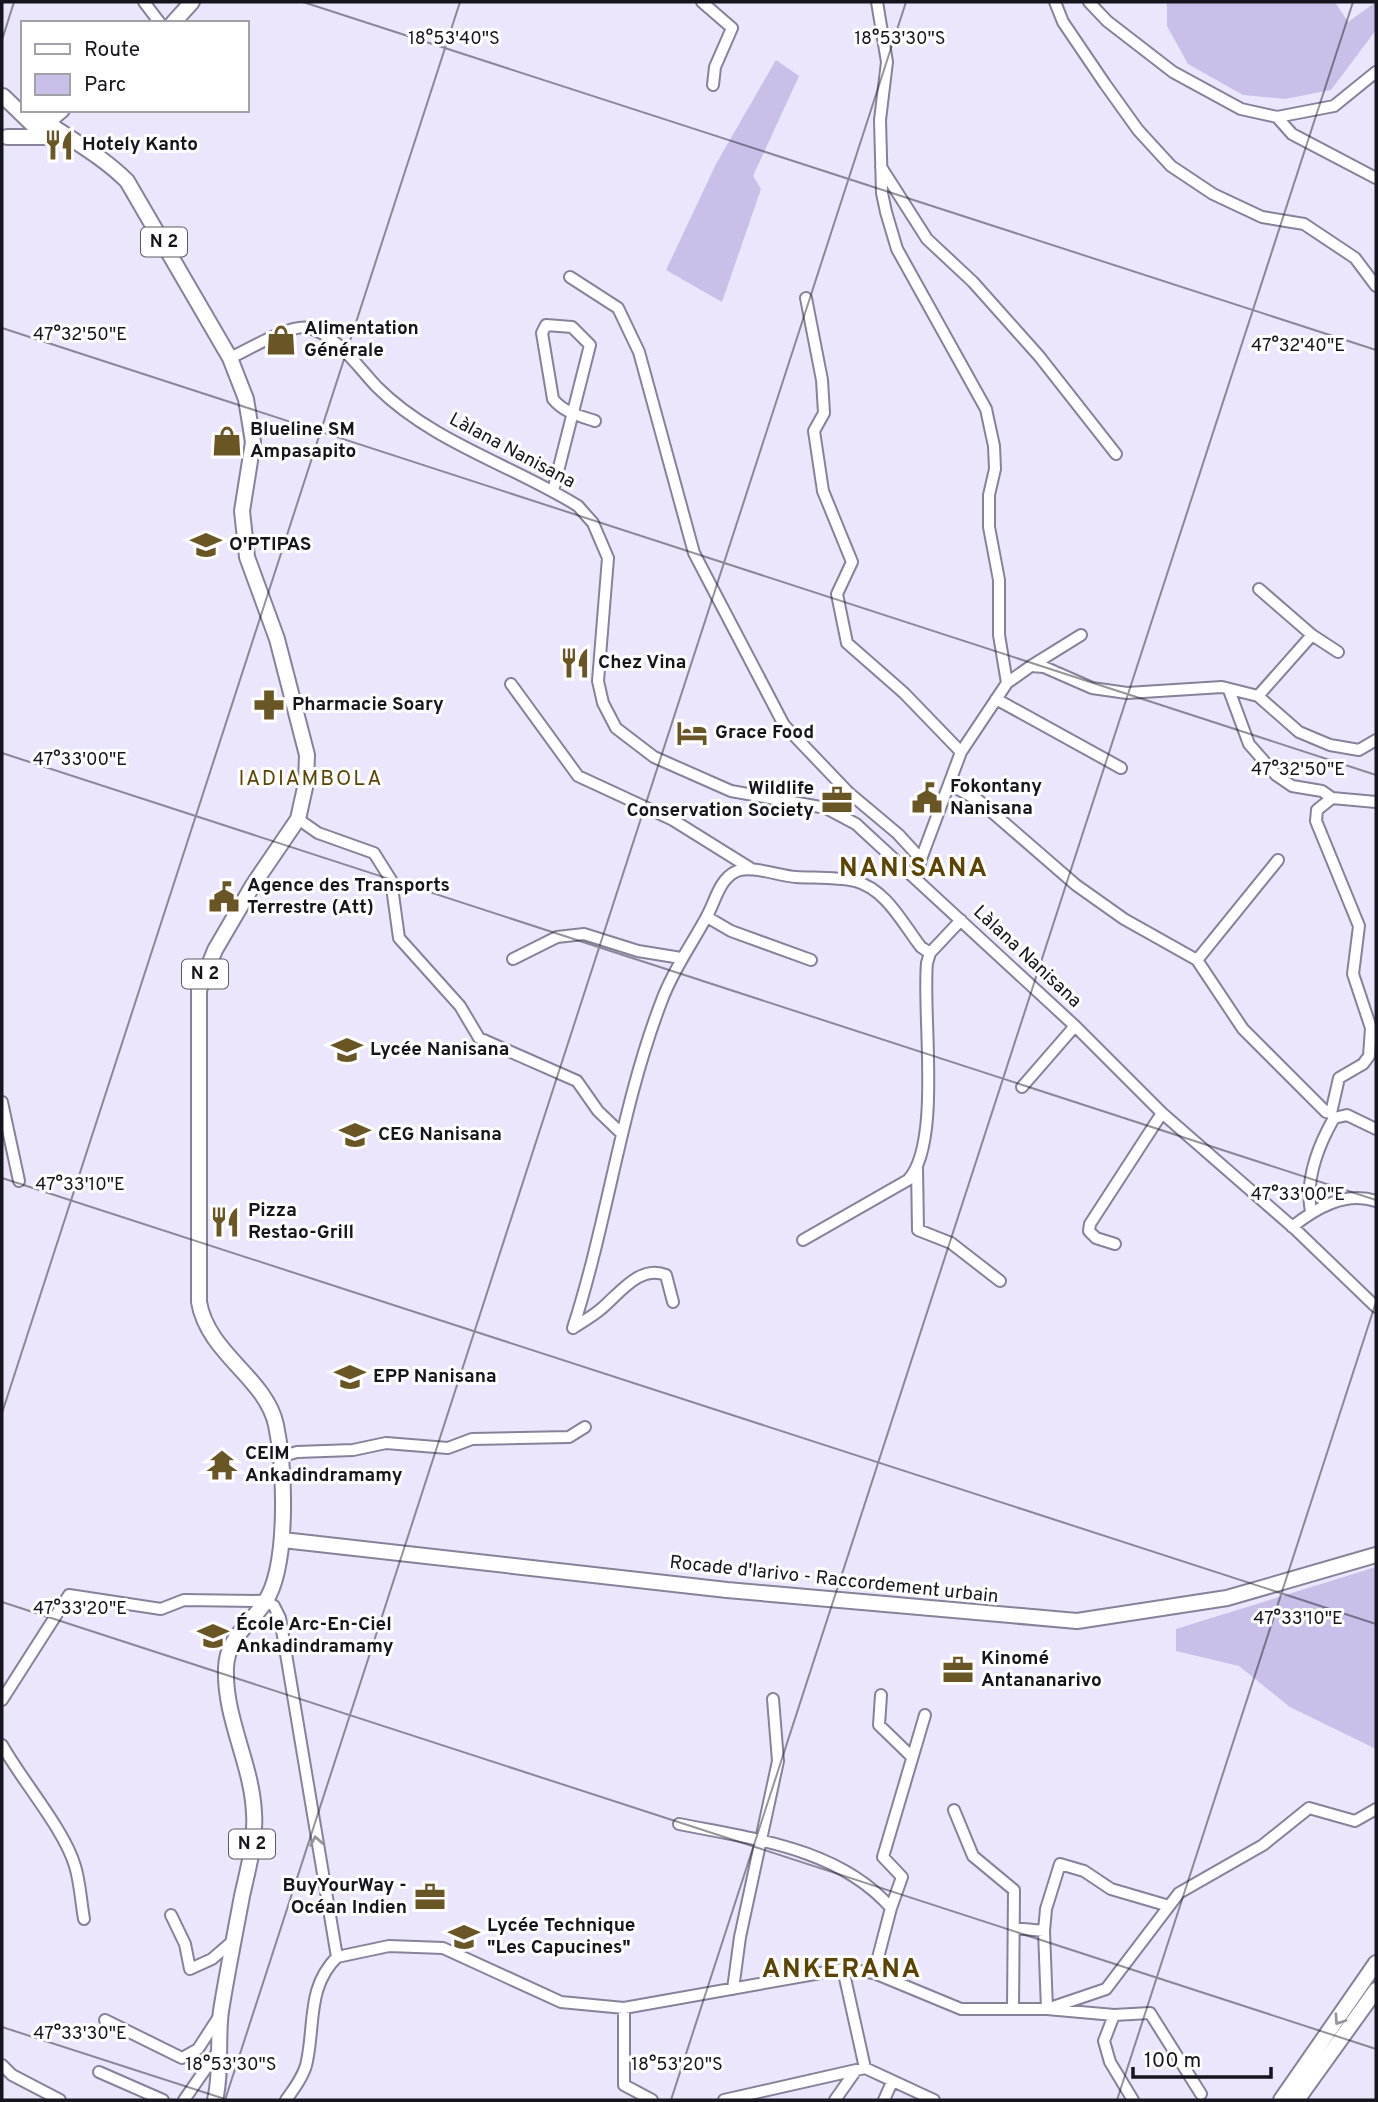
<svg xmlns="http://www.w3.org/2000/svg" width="1378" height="2102" font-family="Overpass,sans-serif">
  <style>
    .green { fill: #c9bfe9 }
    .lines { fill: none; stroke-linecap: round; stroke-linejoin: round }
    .minor-casing { stroke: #878199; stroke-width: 14 }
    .major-casing { stroke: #878199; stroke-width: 18 }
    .minor { stroke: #fff; stroke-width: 10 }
    .major { stroke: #fff; stroke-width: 14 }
    .oneway { stroke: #969599 }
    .ticks { fill: none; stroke: #16141d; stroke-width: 2; stroke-opacity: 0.45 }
    .labels { text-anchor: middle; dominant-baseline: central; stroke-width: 6; stroke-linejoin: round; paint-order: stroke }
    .shield { fill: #fff; stroke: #5c5a61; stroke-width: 2 }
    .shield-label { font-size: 18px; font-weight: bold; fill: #16141d }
    .poi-label { font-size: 19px; font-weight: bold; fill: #16141d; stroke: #fff; text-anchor: start }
    .street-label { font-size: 19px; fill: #16141d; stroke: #fff }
    .neighbourhood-label { font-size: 21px; letter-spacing: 2px; fill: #5b4404; stroke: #fff }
    .district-label { font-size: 26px; font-weight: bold; letter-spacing: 2px; fill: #5b4404; stroke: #fff }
    .ticks-label { font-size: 18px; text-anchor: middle; fill: #16141d; stroke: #fff; stroke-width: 6; stroke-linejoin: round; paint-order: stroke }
  </style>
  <rect width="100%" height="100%" fill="#ebe6fc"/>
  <path class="green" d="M1167 2H1335L1348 22 1376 2V30L1331 90 1285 99 1243 95 1188 64 1167 26Z
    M776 60 799 76 753 176 761 189 722 302 666 270 716 164Z
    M1376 1567V1749L1290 1707 1239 1666 1176 1651V1629Z"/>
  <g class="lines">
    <g class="minor-casing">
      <path id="minor" d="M144 2 160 23
        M702 2 732 28 715 67 713 85
        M877 2 887 62 880 120 882 193 886 212 897 249 986 409 994 446 995 469 989 495V527L999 580V635L1007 683 961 752 921 859 917 878
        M1055 2 1063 22 1105 84 1138 130 1171 166 1213 194 1262 217 1304 224 1355 258 1376 286
        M1089 2 1107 21 1173 72 1241 109 1277 117 1292 134 1376 178
        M1277 117 1334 106 1376 72
        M881 167 927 239 973 282 1039 356 1116 454
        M570 277 618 308 639 352 694 553 784 725 848 792 898 834 921 859
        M806 298 822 380 824 413 814 431 823 491 852 562 837 594 847 643 904 693 961 752
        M230 358C248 350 291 323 309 328 338 336 357 366 377 387 432 442 512 465 578 506L593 523 608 558 598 681 603 703 616 728 654 757 731 791 826 808 856 824 1075 1026 1162 1113 1295 1229 1376 1307
        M553 491 590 345 572 327 546 325 542 333 553 399C563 412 580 416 595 421
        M1259 589 1312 635 1338 652
        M1031 666 1081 635
        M1007 683 1031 666 1044 667 1092 688 1127 693 1222 687 1258 696 1299 732 1330 745 1359 750 1376 740
        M511 684 578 776 673 820 750 868
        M1229 690 1249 744 1276 775 1292 786 1322 791 1332 798 1376 802
        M1258 696 1312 635
        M996 699 1121 768
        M949 784 978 800 1076 885 1124 919 1197 960 1243 1029 1326 1112 1331 1113 1339 1078 1363 1064 1369 1056 1371 1028 1353 974 1359 926 1316 821 1317 810 1332 798
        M298 819 318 833 374 853 391 880 399 938 460 1006 479 1038 577 1081 598 1111 621 1133
        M707 917 731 931 811 960
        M513 959 557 937 584 934 638 951 681 958
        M1197 960 1278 860
        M1022 1087 1075 1026
        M2 1102 19 1181
        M917 1168 918 1230 951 1243 1000 1281
        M1311 1212C1305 1180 1318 1146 1334 1118L1347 1115 1376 1129
        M1292 1227C1316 1208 1345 1191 1376 1201
        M803 1240 908 1180C942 1144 922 1014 927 963L930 953 961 920
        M1115 1244 1096 1238 1089 1231 1090 1224 1162 1113
        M573 1328C608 1220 621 1106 662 1000 673 970 692 944 707 916 715 902 719 880 735 872 749 864 779 876 796 877 815 878 837 877 855 881 886 889 903 924 921 947L930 953
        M573 1328C582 1322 593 1316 601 1309 619 1294 640 1264 666 1275L673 1302
        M279 1457 297 1452 353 1450 386 1443 448 1448 472 1439 569 1437 585 1427
        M881 1695 879 1725 912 1757
        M2 1700 69 1595 161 1609 184 1600 266 1601 274 1606 280 1618 337 1957
        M2 1745C22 1781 64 1829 75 1866 80 1882 81 1902 84 1919
        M954 1810 973 1856 1014 1890 1013 2009
        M679 1824C753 1839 839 1848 891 1908L874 1973
        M891 1908 902 1877 883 1857 925 1715
        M171 1915 185 1944 190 1969 212 1959 234 1940
        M1014 1928 1044 1931 1047 2009 1114 2015 1104 2041 1110 2062 1133 2100
        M1044 1931 1046 1909 1060 1864 1084 1871 1111 1889 1169 1906
        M843 1969 865 2068
        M733 1989 740 1937 778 1761 773 1699
        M624 2008V2085L652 2100
        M1114 2015 1150 2013 1201 2094
        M105 2020 182 2058 198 2049 220 2015
        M2 2065 12 2075 60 2100
        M99 2072 163 2100
        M184 2100 218 2051
        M286 2100C294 2089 305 2074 307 2061 315 2023 307 1987 337 1957L389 1946 443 1948 561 2002 624 2008 843 1969 874 1973 961 2009H1047L1106 1989 1179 1893 1263 1845 1309 1808 1355 1821 1376 1809
        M724 2100 865 2068 934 2100
        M835 2100 854 2073
        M884 2100 892 2082"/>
    </g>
    <g class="major-casing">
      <path id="major" d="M173 23 192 2
        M3 96 34 126 56 136
        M32 110C44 117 46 122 58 130 82 146 106 160 127 181L230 358 246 399 253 442 242 511 247 557 277 639 307 755 306 783 298 819 253 885 215 950 199 990V1302C208 1354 266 1378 276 1425 285 1468 289 1566 265 1602 250 1625 227 1637 226 1668 224 1718 252 1764 254 1813 256 1841 248 1869 242 1896 235 1934 227 1973 221 2011 217 2040 222 2072 215 2100
        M42 127 62 110
        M7 137H51
        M283 1540 727 1590 1077 1621 1227 1598 1376 1555
        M1281 2100 1376 1963
        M1297 2100 1376 1990"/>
    </g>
    <use href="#minor" class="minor"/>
    <use href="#major" class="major"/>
  </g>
  <defs><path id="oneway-chevron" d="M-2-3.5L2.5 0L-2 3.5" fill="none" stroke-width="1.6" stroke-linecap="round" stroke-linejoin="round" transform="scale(1.75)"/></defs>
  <g class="oneway">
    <use href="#oneway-chevron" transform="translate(316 1841) rotate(-100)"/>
    <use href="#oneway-chevron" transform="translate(1339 2020) rotate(124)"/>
  </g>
  <path class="ticks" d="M303 2 1376 350M2 40 14 2M2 328 1376 775M2 753 1376 1200M2 1178 1376 1624M2 1413 460 2M2 1602 1376 2049M2 2027 228 2100M225 2100 906 2M671 2100 1353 2M1117 2100 1376 1302"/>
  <defs>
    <g id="restaurant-bare" transform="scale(2.415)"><path d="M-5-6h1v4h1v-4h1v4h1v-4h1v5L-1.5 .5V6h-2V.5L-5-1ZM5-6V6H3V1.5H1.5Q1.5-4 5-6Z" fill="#6a5524" stroke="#fff" stroke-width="2.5" paint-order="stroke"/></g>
    <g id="shop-bare" transform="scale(2.415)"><path d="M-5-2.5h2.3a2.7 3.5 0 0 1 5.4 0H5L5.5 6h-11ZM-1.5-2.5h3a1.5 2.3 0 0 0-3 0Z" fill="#6a5524" stroke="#fff" stroke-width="2.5" paint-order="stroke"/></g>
    <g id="school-bare" transform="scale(2.415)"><path d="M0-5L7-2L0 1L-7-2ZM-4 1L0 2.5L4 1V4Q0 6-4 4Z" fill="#6a5524" stroke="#fff" stroke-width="2.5" paint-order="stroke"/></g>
    <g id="pharmacy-bare" transform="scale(2.415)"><path d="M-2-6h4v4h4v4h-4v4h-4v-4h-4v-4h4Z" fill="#6a5524" stroke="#fff" stroke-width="2.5" paint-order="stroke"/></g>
    <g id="hotel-bare" transform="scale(2.415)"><path d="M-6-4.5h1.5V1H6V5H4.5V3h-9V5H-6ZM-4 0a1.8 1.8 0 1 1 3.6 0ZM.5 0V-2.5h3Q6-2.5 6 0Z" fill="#6a5524" stroke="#fff" stroke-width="2.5" paint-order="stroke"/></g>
    <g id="civic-bare" transform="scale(2.415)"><path d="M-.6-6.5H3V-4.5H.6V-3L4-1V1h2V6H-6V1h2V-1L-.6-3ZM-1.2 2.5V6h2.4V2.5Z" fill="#6a5524" stroke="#fff" stroke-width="2.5" paint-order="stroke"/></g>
    <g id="office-bare" transform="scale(2.415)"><path d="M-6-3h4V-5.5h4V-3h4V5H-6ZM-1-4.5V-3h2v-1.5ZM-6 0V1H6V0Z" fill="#6a5524" stroke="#fff" stroke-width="2.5" paint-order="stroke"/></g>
    <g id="temple-bare" transform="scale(2.415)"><path d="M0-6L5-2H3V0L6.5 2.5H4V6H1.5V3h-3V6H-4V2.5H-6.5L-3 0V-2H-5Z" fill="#6a5524" stroke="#fff" stroke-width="2.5" paint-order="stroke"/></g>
  </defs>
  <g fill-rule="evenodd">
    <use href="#restaurant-bare" x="59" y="145"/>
    <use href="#shop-bare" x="281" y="340"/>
    <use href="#shop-bare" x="227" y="441"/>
    <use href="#school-bare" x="206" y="545"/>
    <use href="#restaurant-bare" x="575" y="663"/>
    <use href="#pharmacy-bare" x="269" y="705"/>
    <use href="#hotel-bare" x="692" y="733"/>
    <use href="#civic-bare" x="927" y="798"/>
    <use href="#office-bare" x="837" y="800"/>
    <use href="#civic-bare" x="224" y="897"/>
    <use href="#school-bare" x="347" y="1050"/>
    <use href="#school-bare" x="355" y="1135"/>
    <use href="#restaurant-bare" x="225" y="1222"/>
    <use href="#school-bare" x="350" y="1377"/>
    <use href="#temple-bare" x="222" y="1465"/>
    <use href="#school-bare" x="213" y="1636"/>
    <use href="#office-bare" x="958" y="1670"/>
    <use href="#office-bare" x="430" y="1897"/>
    <use href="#school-bare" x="464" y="1937"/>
  </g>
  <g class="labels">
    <g class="shield">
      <rect x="141" y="227.5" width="46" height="29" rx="5"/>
      <rect x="182" y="959.5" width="46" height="29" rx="5"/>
      <rect x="229" y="1829.5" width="46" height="29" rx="5"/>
    </g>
    <g class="shield-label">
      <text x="164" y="242">N 2</text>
      <text x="205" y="974">N 2</text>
      <text x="252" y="1844">N 2</text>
    </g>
    <g class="poi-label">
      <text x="82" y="145">Hotely Kanto</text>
      <text x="304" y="329">Alimentation<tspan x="304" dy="22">Générale</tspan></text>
      <text x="250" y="430">Blueline SM<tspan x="250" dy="22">Ampasapito</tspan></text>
      <text x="229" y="545">O'PTIPAS</text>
      <text x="598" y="663">Chez Vina</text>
      <text x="292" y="705">Pharmacie Soary</text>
      <text x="715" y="733">Grace Food</text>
      <text x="950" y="787">Fokontany<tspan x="950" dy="22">Nanisana</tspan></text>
      <text x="814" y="789" text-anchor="end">Wildlife<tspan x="814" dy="22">Conservation Society</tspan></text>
      <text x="247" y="886">Agence des Transports<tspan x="247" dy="22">Terrestre (Att)</tspan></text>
      <text x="370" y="1050">Lycée Nanisana</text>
      <text x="378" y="1135">CEG Nanisana</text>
      <text x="248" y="1211">Pizza<tspan x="248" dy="22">Restao-Grill</tspan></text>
      <text x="373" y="1377">EPP Nanisana</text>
      <text x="245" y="1454">CEIM<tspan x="245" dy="22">Ankadindramamy</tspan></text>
      <text x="236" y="1625">École Arc-En-Ciel<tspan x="236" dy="22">Ankadindramamy</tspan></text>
      <text x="981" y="1659">Kinomé<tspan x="981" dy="22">Antananarivo</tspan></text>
      <text x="407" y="1886" text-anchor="end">BuyYourWay -<tspan x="407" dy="22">Océan Indien</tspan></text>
      <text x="487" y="1926">Lycée Technique<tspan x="487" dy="22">"Les Capucines"</tspan></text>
    </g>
    <g class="street-label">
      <text transform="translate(512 451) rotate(28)">Làlana Nanisana</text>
      <text transform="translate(1027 957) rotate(43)">Làlana Nanisana</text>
      <text transform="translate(834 1580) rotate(6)">Rocade d'Iarivo - Raccordement urbain</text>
    </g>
    <g class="neighbourhood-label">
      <text x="311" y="779">IADIAMBOLA</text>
    </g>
    <g class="district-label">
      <text x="914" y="869">NANISANA</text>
      <text x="842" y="1970">ANKERANA</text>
    </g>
  </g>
  <g class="ticks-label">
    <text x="454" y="44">18°53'40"S</text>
    <text x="900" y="44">18°53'30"S</text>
    <text x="80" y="340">47°32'50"E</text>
    <text x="1298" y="351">47°32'40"E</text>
    <text x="80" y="765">47°33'00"E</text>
    <text x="1298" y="775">47°32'50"E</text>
    <text x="80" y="1190">47°33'10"E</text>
    <text x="1298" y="1200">47°33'00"E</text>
    <text x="80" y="1614">47°33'20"E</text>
    <text x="1298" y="1624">47°33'10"E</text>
    <text x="80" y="2039">47°33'30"E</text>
    <text x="231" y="2070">18°53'30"S</text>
    <text x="677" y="2070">18°53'20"S</text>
  </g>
  <rect width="1378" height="2102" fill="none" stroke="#16141d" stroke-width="7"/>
  <rect x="21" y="21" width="228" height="91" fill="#ffffff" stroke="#a2a1a5" stroke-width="2"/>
  <rect x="35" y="44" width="35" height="10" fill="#ffffff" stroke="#a2a1a5" stroke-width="2"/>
  <text x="84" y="56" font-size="21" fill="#16141d">Route</text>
  <rect x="35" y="74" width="35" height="21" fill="#c9bfe9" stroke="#a2a1a5" stroke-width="2"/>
  <text x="84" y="91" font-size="21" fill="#16141d">Parc</text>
  <path d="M1133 2067v10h138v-10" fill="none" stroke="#16141d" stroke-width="3.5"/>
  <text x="1144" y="2067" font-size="21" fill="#16141d" stroke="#ffffff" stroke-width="5" paint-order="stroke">100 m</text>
</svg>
